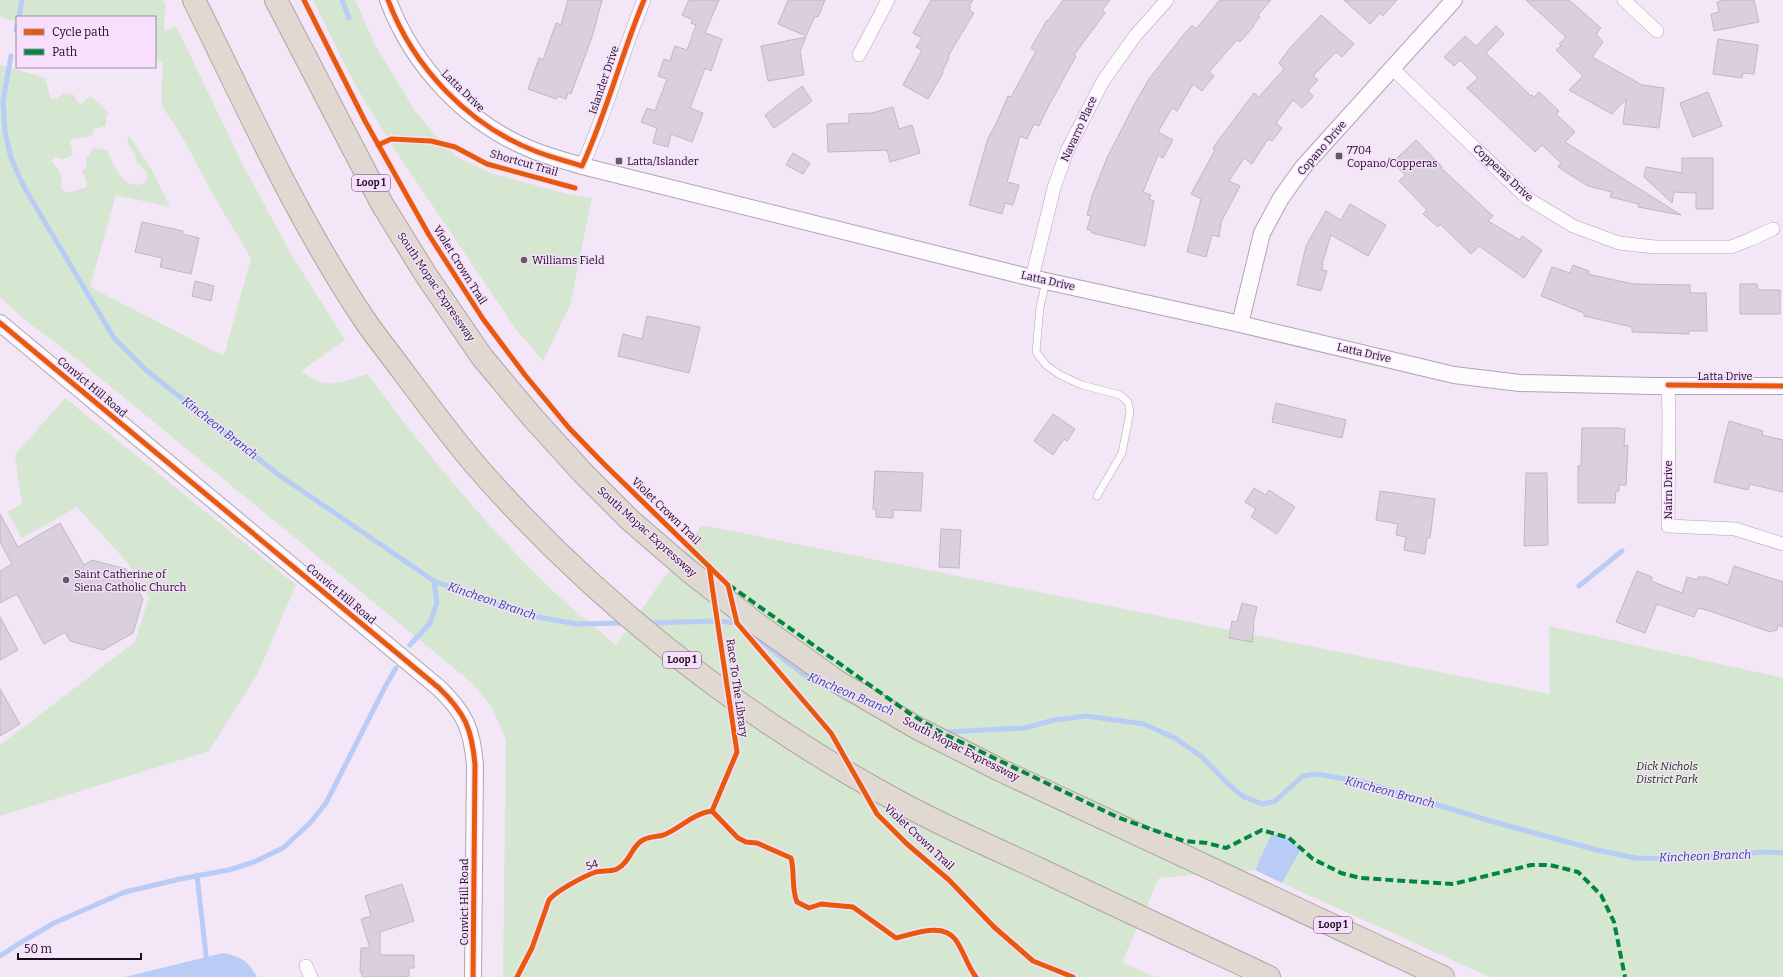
<svg xmlns="http://www.w3.org/2000/svg" width="1783" height="977" font-family="Bitter,serif">
  <style>
    .green { fill: #d5e6d1 }
    .water { fill: #b9ccf5 }
    .lines { fill: none; stroke-linecap: round; stroke-linejoin: round }
    .stream { stroke: #b9ccf5; stroke-width: 5 }
    .building { fill: #dacfdd; stroke: #c2b6c4 }
    .service-casing { stroke: #afa5b2; stroke-width: 8 }
    .minor-casing { stroke: #afa5b2; stroke-width: 14 }
    .tertiary-casing { stroke: #afa5b2; stroke-width: 18 }
    .motorway-casing { stroke: #afa3a1; stroke-width: 24 }
    .service { stroke: #fdfbfe; stroke-width: 7 }
    .minor { stroke: #fdfbfe; stroke-width: 13 }
    .tertiary { stroke: #fdfbfe; stroke-width: 16 }
    .motorway { stroke: #e0d9d2; stroke-width: 22 }
    .quiet { stroke: #00873e; stroke-width: 4; stroke-dasharray: 8 4; stroke-linecap: butt }
    .cycleway-casing { stroke: #f7dffd; stroke-width: 8 }
    .cycleway { stroke: #e8590c; stroke-width: 5 }
    .poi-dot { fill: #655a68; stroke: #f7dffd; stroke-width: 1.5 }
    .labels { text-anchor: middle; dominant-baseline: central; stroke-width: 3; stroke-linejoin: round; paint-order: stroke }
    .shield { fill: #f7dffd; stroke: #5c4d60; stroke-width: 1 }
    .shield-label { font-size: 10px; font-weight: bold; fill: #190f1c }
    .street-label { font-size: 11px; fill: #190f1c; stroke: #f7dffd }
    .poi-label { font-size: 11px; fill: #190f1c; stroke: #f7dffd; text-anchor: start }
    .park-label { font-size: 11px; font-style: italic; fill: #0e4000; stroke: #f7dffd }
    .water-label { font-size: 12px; font-style: italic; fill: #1d4b95; stroke: #f7dffd }
  </style>
  <rect width="100%" height="100%" fill="#f3e6f6"/>
  <path class="green" d="M0 0H163L165 4 164 32 176 26 242 163 291 254 345 340 301 371C326 391 340 383 368 374 424 451 485 525 553 591 573 610 595 627 616 645L702 525 1550 694 1549 626 1783 678V977H1490L1282 883 1301 849 1272 834 1255 870 1159 878 1122 962 1155 977H503L506 740 492 707 472 683 82 363 25 320 0 297V65L45 78 51 99H57L63 93 74 95 77 102 82 104 90 96 109 113 106 115V126L93 129 92 136 70 140 73 155 63 159 55 157 51 161C60 171 63 174 61 189L68 193 87 187 86 180 82 172 87 166 86 159 94 148 107 150C112 162 121 185 137 185 140 185 143 183 146 182L147 173 137 162 135 153 127 142 129 136 152 170 170 207 116 195 90 287 224 356 251 258 212 193 187 145 161 104 163 62 155 59V17H17V22L0 17Z
    M313 0H355L375 45 415 111 436 136 457 157 493 174 572 195 592 198 570 305 543 361 515 328 393 147 354 83Z
    M65 398 296 585 258 673 209 751 0 816V745L135 642 149 597 126 561 77 507 22 538 7 512 22 504 15 455Z"/>
  <path class="water" d="M1272 833 1289 838 1301 849 1282 883 1255 870Z
    M223 953C242 957 247 960 257 977H125Z"/>
  <g class="lines">
    <path class="stream" d="M342 0 349 18
      M19 17 22 0
      M16 30 17 25
      M11 56 3 101 5 132 11 158 24 187 114 338 146 370 279 475 434 581 526 615 577 624 626 623
      M1579 586 1622 551
      M648 623 717 621 737 623 811 680 829 687
      M410 645 430 623 437 603 434 581
      M944 732 1025 728 1054 720 1086 716 1144 724 1175 738 1201 756 1229 785 1244 797 1263 804 1275 801 1303 776 1316 774 1363 782 1487 820 1597 850 1636 858 1685 859 1763 852 1783 853
      M197 875 207 964
      M0 956 20 943 54 923 125 892 180 879 229 870 254 862 283 848 310 823 326 803 385 687 396 668"/>
  </g>
  <path class="building" d="M568 0H602L592 37 571 94 568 93 566 99 558 96 556 99 528 89 539 58 543 60 556 23 561 25Z
    M689 0H719L705 33 722 39 711 71 705 68 690 108 703 113 692 142 671 134 668 147 653 143 657 128 641 122 647 108 655 111 667 79 658 76 664 59 670 61 675 46 687 50 696 25 691 23 693 20 682 15Z
    M788 0H825L818 17 815 16 806 36 778 24Z
    M931 0H973L969 6 971 7 969 10 974 13 948 56 949 58 942 72 943 73 928 99 903 85 922 50 916 47 922 38 913 33Z
    M1063 0H1110L1102 10 1105 13 1074 55 1076 56 1047 109 1039 126 1034 124 1027 139 1020 136 1007 182 1019 185 1013 205 1005 203 1002 214 969 205 988 138 996 124 1008 96 1011 97 1036 51 1031 48 1047 20 1048 21Z
    M1220 0H1271L1258 15 1260 17 1253 25 1254 26 1240 42 1237 40 1209 72 1214 76 1202 91 1193 84 1177 111 1172 108 1158 132 1173 140 1163 158 1158 155 1143 192 1151 195 1149 199 1154 201 1145 246 1092 233V231L1087 229 1091 216 1087 215 1092 196 1107 158 1133 107 1149 79 1181 38 1192 25 1196 29Z
    M1344 0H1397L1383 16 1380 13 1370 24Z
    M1526 0H1569L1601 28 1596 34 1603 42 1592 57 1642 85 1664 88 1659 128 1623 124 1626 99 1612 114 1569 90 1583 76 1556 50 1561 46 1559 44 1566 37Z
    M1720 0H1754L1759 22 1714 31 1711 14 1719 12 1717 2H1720Z
    M1321 15 1354 44 1342 57 1336 52 1313 76 1318 80 1308 91 1313 96 1311 99 1302 108 1293 100 1276 123 1282 128 1272 141 1268 139 1252 164 1244 158 1229 181 1240 186 1221 222 1219 237 1212 235 1206 257 1187 252 1201 199 1191 194 1215 150 1213 149 1215 145 1254 93 1259 97 1284 69 1279 63 1290 48Z
    M1496 26 1504 34 1486 53 1531 96 1532 95 1534 97 1539 92 1559 111 1556 114 1575 132 1565 142 1681 215 1638 207 1639 204 1610 197 1612 192 1588 186 1558 167 1561 163 1542 145 1535 152 1467 88 1478 78 1460 60 1454 66 1444 57 1465 36 1476 46Z
    M806 37 800 51 804 75 768 81 761 46Z
    M1718 39 1758 45 1754 74 1743 73 1742 78 1713 74Z
    M802 86 812 101 774 128 765 115Z
    M1708 92 1722 126 1693 137 1680 103Z
    M893 107 899 129 912 125 920 153 890 162 887 150 828 152 827 124 849 123V114L872 113Z
    M1416 140 1442 167 1441 168 1493 216 1488 221 1520 240 1522 236 1542 250 1524 278 1479 246 1471 254 1440 224 1438 227 1423 214 1427 210 1399 181 1405 175 1397 167 1402 162 1397 158Z
    M793 153 810 163 803 174 786 165Z
    M1682 158H1713V209H1696V193L1674 192 1672 203 1644 177 1646 167 1682 173Z
    M1350 204 1386 225 1368 256 1331 235 1322 264H1323L1322 270 1327 271 1321 291 1297 285 1306 246 1326 211 1341 220Z
    M142 222 183 231 182 234 199 238 191 274 160 267 162 258 135 252Z
    M1573 265 1589 271 1588 274 1619 281 1635 284 1690 285V293H1706L1707 331H1689V334L1632 332V327L1584 316V313L1541 296 1552 267 1570 273Z
    M195 281 214 286 211 301 192 296Z
    M1740 284H1757L1758 290H1780V314H1740Z
    M647 316 700 327 689 373 618 356 623 334 642 339Z
    M1276 403 1346 420 1342 438 1272 422Z
    M1053 414 1075 429 1067 441 1064 439 1053 455 1034 441Z
    M1729 421 1763 431 1762 435 1783 440V492L1750 484 1748 490 1714 482Z
    M1582 428H1621V429H1625L1624 446 1628 445 1626 485H1619V491H1616L1615 503H1578V466H1581Z
    M875 471 923 473 921 511 893 510V518L876 517V509H873Z
    M1526 473H1547L1548 545 1524 546Z
    M1254 488 1266 495 1269 490 1295 507 1277 534 1251 517 1256 509 1245 502Z
    M1380 491 1435 499 1430 538H1427L1425 554 1404 550 1406 537 1396 535 1398 524 1376 520Z
    M0 514 18 547 60 523 84 565 92 560 126 569 143 599 133 633 103 650 70 641 65 632 44 644 17 594 0 603V571L12 564 0 542Z
    M941 529 961 530 959 568 939 567Z
    M1734 566 1783 582V627L1778 625 1777 630 1770 632 1707 610 1698 608 1694 617 1657 604 1645 633 1616 622 1637 571 1652 577 1651 581 1682 593 1687 577 1697 580 1698 577H1706L1728 585Z
    M1242 603 1257 607 1253 624 1254 625 1252 642 1229 638 1232 621 1237 622Z
    M0 617 18 650 0 660Z
    M0 689 20 724 0 736Z
    M402 884 414 921 380 932V955H414V968H409V976L406 977H362V972H360L361 948H370L361 919 371 916 365 896Z"/>
  <g class="lines">
    <g class="service-casing">
      <path id="service" d="M1046 281 1040 307 1036 352 1046 365 1060 375 1082 385 1120 395 1128 402 1130 412 1122 453 1097 496"/>
    </g>
    <g class="minor-casing">
      <path id="minor" d="M1624 0 1657 31
        M859 55 888 0
        M1393 69 1527 198 1573 226 1619 243 1655 247H1731L1749 240 1773 229
        M582 166C607 112 621 55 644 0
        M1032 278 1054 188 1067 151 1103 81 1135 36 1167 0
        M1668 385 1669 414 1668 526 1735 529 1783 544
        M306 966 311 977"/>
    </g>
    <g class="tertiary-casing">
      <path id="tertiary" d="M388 0C413 67 468 125 535 151 550 157 566 161 582 166L1032 278 1240 324 1454 375 1520 383 1652 386H1783
        M0 323 439 688C465 713 472 729 475 765L473 977
        M1240 324 1262 233 1281 198 1303 167 1454 0"/>
    </g>
    <g class="motorway-casing">
      <path id="motorway" d="M194 0C247 107 297 219 364 319 376 337 391 355 404 373 428 405 452 438 478 468 592 598 730 708 881 792 932 821 985 844 1037 868 1114 905 1192 941 1269 977
        M276 0 382 204 426 275 482 357 533 418 583 473 631 521 689 571 757 624 838 682 919 729 1000 770 1443 977"/>
    </g>
    <use href="#service" class="service"/>
    <use href="#minor" class="minor"/>
    <use href="#tertiary" class="tertiary"/>
    <use href="#motorway" class="motorway"/>
    <path class="quiet" d="M729 585 909 713 942 733 1117 817 1184 841 1207 843 1226 848 1262 830 1289 838 1313 859 1341 873 1360 878 1453 884 1531 865H1550L1578 872 1601 895 1614 922 1625 977"/>
    <g class="cycleway-casing">
      <path id="cycleway" d="M304 0 365 121 429 235 483 319 525 375 569 428 603 463 728 585 737 623 831 733 877 814 907 844 949 880 994 927 1033 961 1073 977
        M388 0C413 67 468 125 535 151 550 157 566 161 582 166 607 112 621 55 644 0
        M378 145 391 139 431 141 455 147 487 164 575 188
        M0 323 439 688C465 713 472 729 475 765L473 977
        M1668 385 1783 386
        M709 566 737 752 712 811 738 838 746 842 757 843 791 858C795 873 791 887 797 902L809 908 821 904 853 907 896 938C913 934 942 922 955 939 964 951 967 966 976 977
        M517 977 532 948 549 900C556 891 584 876 596 872 602 870 611 872 617 869 629 863 631 849 640 842 648 835 658 838 666 834 681 827 695 813 712 811"/>
    </g>
    <use href="#cycleway" class="cycleway"/>
  </g>
  <g class="poi-dot">
    <rect x="1335" y="152" width="8" height="8" rx="2"/>
    <rect x="615" y="157" width="8" height="8" rx="2"/>
    <circle cx="524" cy="260" r="4"/>
    <circle cx="66" cy="580" r="4"/>
  </g>
  <g class="labels">
    <g class="shield">
      <rect x="352" y="175" width="38" height="16" rx="3"/>
      <rect x="663" y="652" width="38" height="16" rx="3"/>
      <rect x="1314" y="917" width="38" height="16" rx="3"/>
    </g>
    <g class="shield-label">
      <text x="371" y="183">Loop 1</text>
      <text x="682" y="660">Loop 1</text>
      <text x="1333" y="925">Loop 1</text>
    </g>
    <g class="street-label">
      <text transform="translate(604 80) rotate(-71)">Islander Drive</text>
      <text transform="translate(463 91) rotate(44)">Latta Drive</text>
      <text transform="translate(1079 129) rotate(-65)">Navarro Place</text>
      <text transform="translate(1322 148) rotate(-49)">Copano Drive</text>
      <text transform="translate(524 163) rotate(16)">Shortcut Trail</text>
      <text transform="translate(1503 173) rotate(43)">Copperas Drive</text>
      <text transform="translate(460 265) rotate(58)">Violet Crown Trail</text>
      <text transform="translate(1048 281) rotate(13)">Latta Drive</text>
      <text transform="translate(436 287) rotate(56)">South Mopac Expressway</text>
      <text transform="translate(1364 353) rotate(13)">Latta Drive</text>
      <text x="1725" y="376">Latta Drive</text>
      <text transform="translate(92 387) rotate(40)">Convict Hill Road</text>
      <text transform="translate(1668 490) rotate(-90)">Nairn Drive</text>
      <text transform="translate(666 511) rotate(44)">Violet Crown Trail</text>
      <text transform="translate(647 532) rotate(42)">South Mopac Expressway</text>
      <text transform="translate(341 594) rotate(40)">Convict Hill Road</text>
      <text transform="translate(737 688) rotate(82)">Race To The Library</text>
      <text transform="translate(961 749) rotate(27)">South Mopac Expressway</text>
      <text transform="translate(919 837) rotate(43)">Violet Crown Trail</text>
      <text transform="translate(592 865) rotate(-17)">54</text>
      <text transform="translate(464 902) rotate(-90)">Convict Hill Road</text>
    </g>
    <g class="poi-label">
      <text x="1347" y="150">7704<tspan x="1347" dy="13">Copano/Copperas</tspan></text>
      <text x="627" y="161">Latta/Islander</text>
      <text x="532" y="260">Williams Field</text>
      <text x="74" y="574">Saint Catherine of<tspan x="74" dy="13">Siena Catholic Church</tspan></text>
    </g>
    <g class="park-label">
      <text x="1667" y="766">Dick Nichols<tspan x="1667" dy="13">District Park</tspan></text>
    </g>
    <g class="water-label">
      <text transform="translate(220 428) rotate(38)">Kincheon Branch</text>
      <text transform="translate(492 601) rotate(19)">Kincheon Branch</text>
      <text transform="translate(851 694) rotate(23)">Kincheon Branch</text>
      <text transform="translate(1390 792) rotate(15)">Kincheon Branch</text>
      <text transform="translate(1705 856) rotate(-2)">Kincheon Branch</text>
    </g>
  </g>
  <rect x="16" y="16" width="140" height="52" fill="#f7dffd" stroke="#9e8ca3"/>
  <rect x="24" y="29" width="20" height="6" fill="#e8590c" stroke="#9e8ca3"/>
  <text x="52" y="36" font-size="12" fill="#190f1c">Cycle path</text>
  <rect x="24" y="49" width="20" height="6" fill="#00873e" stroke="#9e8ca3"/>
  <text x="52" y="56" font-size="12" fill="#190f1c">Path</text>
  <path d="M18 953v6h123v-6" fill="none" stroke="#190f1c" stroke-width="2"/>
  <text x="24" y="953" font-size="12" fill="#190f1c" stroke="#f7dffd" stroke-width="3" paint-order="stroke">50 m</text>
</svg>
